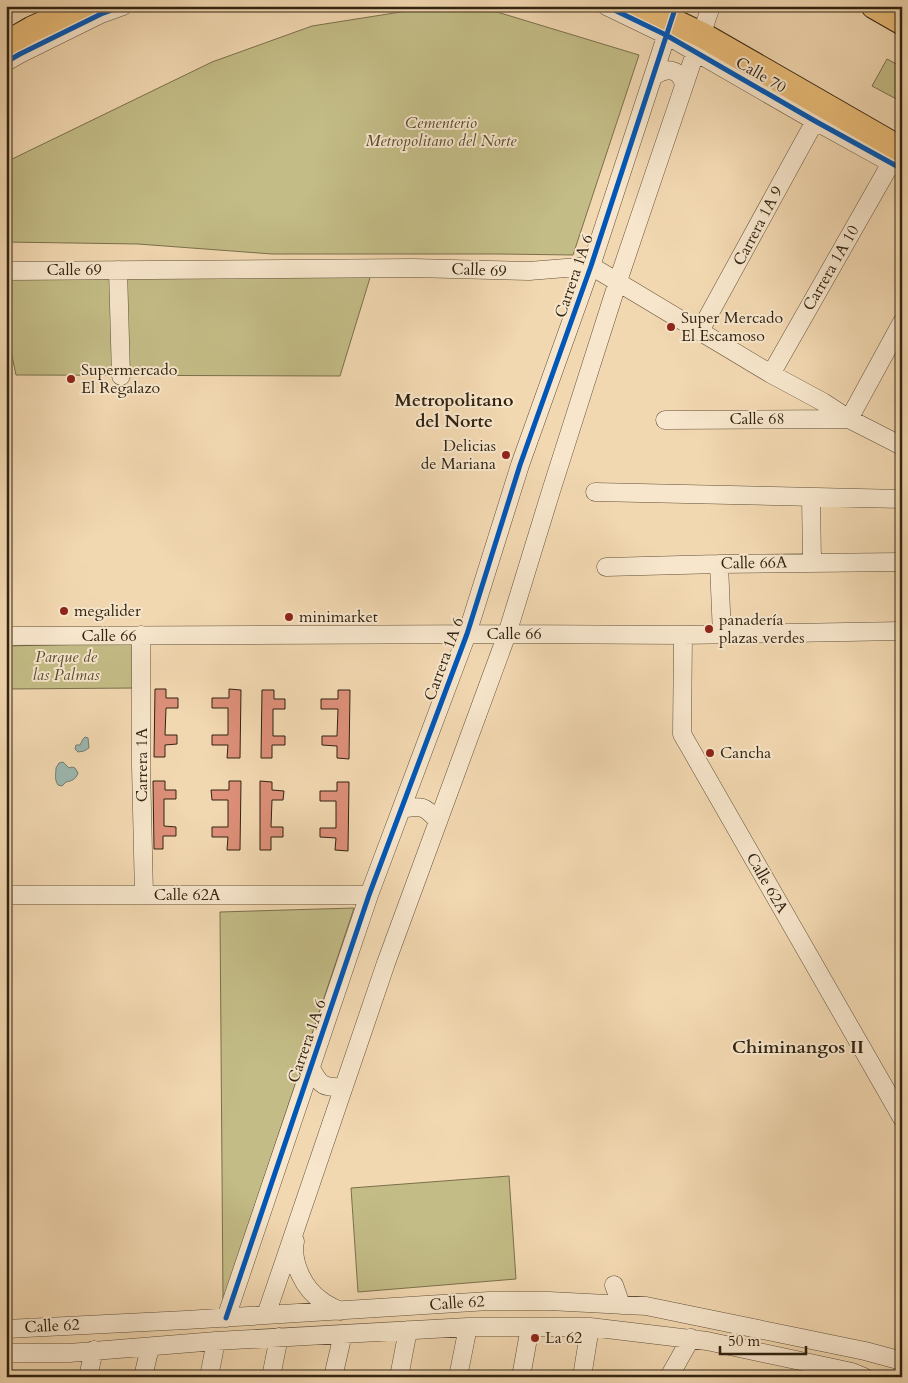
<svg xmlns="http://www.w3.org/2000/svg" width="908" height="1383" font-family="Cardo,serif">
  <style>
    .green { fill: #c3bc86; stroke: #7a704c }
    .water { fill: #9cb9b2; stroke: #717d72 }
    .building { fill: #de907a; stroke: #312311 }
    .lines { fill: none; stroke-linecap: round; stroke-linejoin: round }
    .minor-casing { stroke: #615039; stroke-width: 19 }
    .highway-casing { stroke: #312311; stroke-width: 27 }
    .minor { stroke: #f7e6cc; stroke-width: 18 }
    .highway { stroke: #e9bc78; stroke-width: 25 }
    .cycleway-casing { stroke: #f7e6cc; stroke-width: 8 }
    .cycleway { stroke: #0057b8; stroke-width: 5 }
    .poi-dot { fill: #8f2418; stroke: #f7e6cc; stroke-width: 2 }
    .labels { text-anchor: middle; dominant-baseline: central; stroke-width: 4; stroke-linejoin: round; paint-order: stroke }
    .street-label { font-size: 16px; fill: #312311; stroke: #f7e6cc }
    .park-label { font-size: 16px; font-style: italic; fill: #56492e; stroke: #f7e6cc }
    .poi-label { font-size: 16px; fill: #312311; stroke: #f7e6cc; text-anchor: start }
    .neighbourhood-label { font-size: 18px; font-weight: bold; fill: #312311; stroke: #f7e6cc }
  </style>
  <rect width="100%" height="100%" fill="#f2d8b1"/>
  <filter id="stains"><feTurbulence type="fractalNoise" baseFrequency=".004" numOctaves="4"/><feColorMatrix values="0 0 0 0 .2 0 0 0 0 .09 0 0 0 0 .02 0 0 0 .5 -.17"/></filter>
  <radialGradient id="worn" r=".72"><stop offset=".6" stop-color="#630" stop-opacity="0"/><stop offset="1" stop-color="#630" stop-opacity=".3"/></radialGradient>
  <path class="green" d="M407 11 497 12 639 55 573 255 499 254H272L138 244 6 242V162L212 62 312 26Z
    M887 59 902 67V102L872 86Z
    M373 268 340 376 16 375 6 327V271Z
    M135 643V688L6 689V646Z
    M354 908 223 1301 220 912Z
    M509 1176 516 1279 358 1292 351 1188Z
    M6 1373H70L69 1377H6Z"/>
  <path class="water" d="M85 737 88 738 89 748 84 751 78 752 75 749 76 745H80L83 739Z
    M63 762 69 768 72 767 75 768 78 773C76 779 72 781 66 782L62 786 58 785C54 779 56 774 56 768L59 763Z"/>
  <path class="building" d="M155 689H166V698H178V708H166L165 735H177V744L165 745V757H154Z
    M229 689 241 690 240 758H227L228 745H212V735H228V708H212V698H229Z
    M262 690H274V699H285V709H273V736H285V745H272V758H261Z
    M338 690H350L349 759 337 758V746L322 745V736H337L338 709H321V699H338Z
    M153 781H165V790H176V799H164V826L176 827V836H163V849H154Z
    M229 781H241L240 850H227L228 837H212V827H228V800H212L211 790H229Z
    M260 781 272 782V790L284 791 283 800H272L271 827H283V837H271V850H260Z
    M337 782H349L348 851 335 850 336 838 320 837V828H336V801H320V791H337Z"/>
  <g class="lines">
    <g class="minor-casing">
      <path id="minor" d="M606 6 666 35 815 121 902 169
        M6 62 20 54 101 14 123 6
        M654 76C666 67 681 68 684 86
        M118 270 121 376
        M6 271 413 268 529 271 591 266 771 374 823 402 849 419 902 446
        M700 331 815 121
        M771 374 891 163
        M665 420 849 419 902 322
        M595 492 902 499
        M811 497 812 563
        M719 564 722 635
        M606 567 719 564 902 562
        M141 635V766L144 895
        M683 635 682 734 902 1118
        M6 636 507 634 683 635 902 631
        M402 809C421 805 425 806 438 821
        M6 895H369
        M311 1068C320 1086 324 1088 344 1087
        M295 1241C291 1263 304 1289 322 1301 327 1305 334 1308 340 1311
        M614 1285 621 1305
        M266 1315 386 963 507 634 551 491 618 281 711 6
        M226 1318 369 895 467 634 520 465 591 266 676 6
        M6 1329 186 1320 489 1301H549L646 1306 865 1351 902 1361
        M6 1353H69L216 1341 468 1327H590L707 1341 852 1372 864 1377
        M88 1377 94 1350
        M143 1377 150 1347
        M209 1377 216 1341
        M271 1377 279 1337
        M333 1377 343 1334
        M399 1377 408 1330
        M458 1377 468 1327
        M521 1377 530 1327
        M582 1377 590 1327
        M669 1377 691 1338"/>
    </g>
    <g class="highway-casing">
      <path id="highway" d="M640 6 702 35 902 150
        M874 6 902 22
        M6 44 32 29 83 6"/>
    </g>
    <use href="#minor" class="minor"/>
    <use href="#highway" class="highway"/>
    <g class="cycleway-casing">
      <path id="cycleway" d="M606 6 666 35 815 121 902 169
        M6 62 20 54 101 14 123 6
        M226 1318 369 895 467 634 520 465 591 266 676 6"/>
    </g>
    <use href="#cycleway" class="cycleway"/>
  </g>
  <g class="poi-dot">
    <circle cx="671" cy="327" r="5"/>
    <circle cx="71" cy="379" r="5"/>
    <circle cx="506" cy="455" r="5"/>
    <circle cx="64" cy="611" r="5"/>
    <circle cx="289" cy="617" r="5"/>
    <circle cx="709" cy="629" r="5"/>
    <circle cx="710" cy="753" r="5"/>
    <circle cx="535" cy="1338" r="5"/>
  </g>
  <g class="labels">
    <g class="street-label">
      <text transform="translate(761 75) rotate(30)">Calle 70</text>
      <text transform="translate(758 226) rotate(-62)">Carrera 1A 9</text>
      <text transform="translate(831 268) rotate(-60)">Carrera 1A 10</text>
      <text x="74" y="270">Calle 69</text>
      <text transform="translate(479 270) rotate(2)">Calle 69</text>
      <text transform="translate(574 276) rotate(-71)">Carrera 1A 6</text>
      <text x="757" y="419">Calle 68</text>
      <text transform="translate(754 563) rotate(-1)">Calle 66A</text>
      <text x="514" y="634">Calle 66</text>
      <text x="109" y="636">Calle 66</text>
      <text transform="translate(444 659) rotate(-70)">Carrera 1A 6</text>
      <text transform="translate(142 765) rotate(-90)">Carrera 1A</text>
      <text transform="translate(767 883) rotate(60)">Calle 62A</text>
      <text x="187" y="895">Calle 62A</text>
      <text transform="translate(307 1041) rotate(-71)">Carrera 1A 6</text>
      <text transform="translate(457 1303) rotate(-4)">Calle 62</text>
      <text transform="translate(52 1326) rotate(-3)">Calle 62</text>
    </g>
    <g class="park-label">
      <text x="441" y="123">Cementerio<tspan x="441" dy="18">Metropolitano del Norte</tspan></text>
      <text x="66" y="657">Parque de<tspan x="66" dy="18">las Palmas</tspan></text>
    </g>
    <g class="poi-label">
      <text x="681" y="318">Super Mercado<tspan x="681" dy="18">El Escamoso</tspan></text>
      <text x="81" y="370">Supermercado<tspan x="81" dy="18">El Regalazo</tspan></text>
      <text x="496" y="446" text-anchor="end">Delicias<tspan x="496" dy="18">de Mariana</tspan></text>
      <text x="74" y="611">megalider</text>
      <text x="299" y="617">minimarket</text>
      <text x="719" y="620">panadería<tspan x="719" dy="18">plazas verdes</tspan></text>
      <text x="720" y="753">Cancha</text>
      <text x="545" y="1338">La 62</text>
    </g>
    <g class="neighbourhood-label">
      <text x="454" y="400">Metropolitano<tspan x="454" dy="21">del Norte</tspan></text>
      <text x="798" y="1047">Chiminangos II</text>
    </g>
  </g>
  <rect width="908" height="1383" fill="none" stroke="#f2d8b1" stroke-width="25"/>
  <rect x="8" y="8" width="893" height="1368" fill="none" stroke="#312311" stroke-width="2.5"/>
  <rect x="12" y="12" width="883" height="1358" fill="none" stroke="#312311"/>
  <path d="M720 1346v8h86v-8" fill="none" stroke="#312311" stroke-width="2.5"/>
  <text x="728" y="1346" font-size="15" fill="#312311" stroke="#f7e6cc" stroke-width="4" paint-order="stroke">50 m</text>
  <rect width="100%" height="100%" filter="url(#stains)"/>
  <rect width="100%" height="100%" fill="url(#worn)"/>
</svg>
